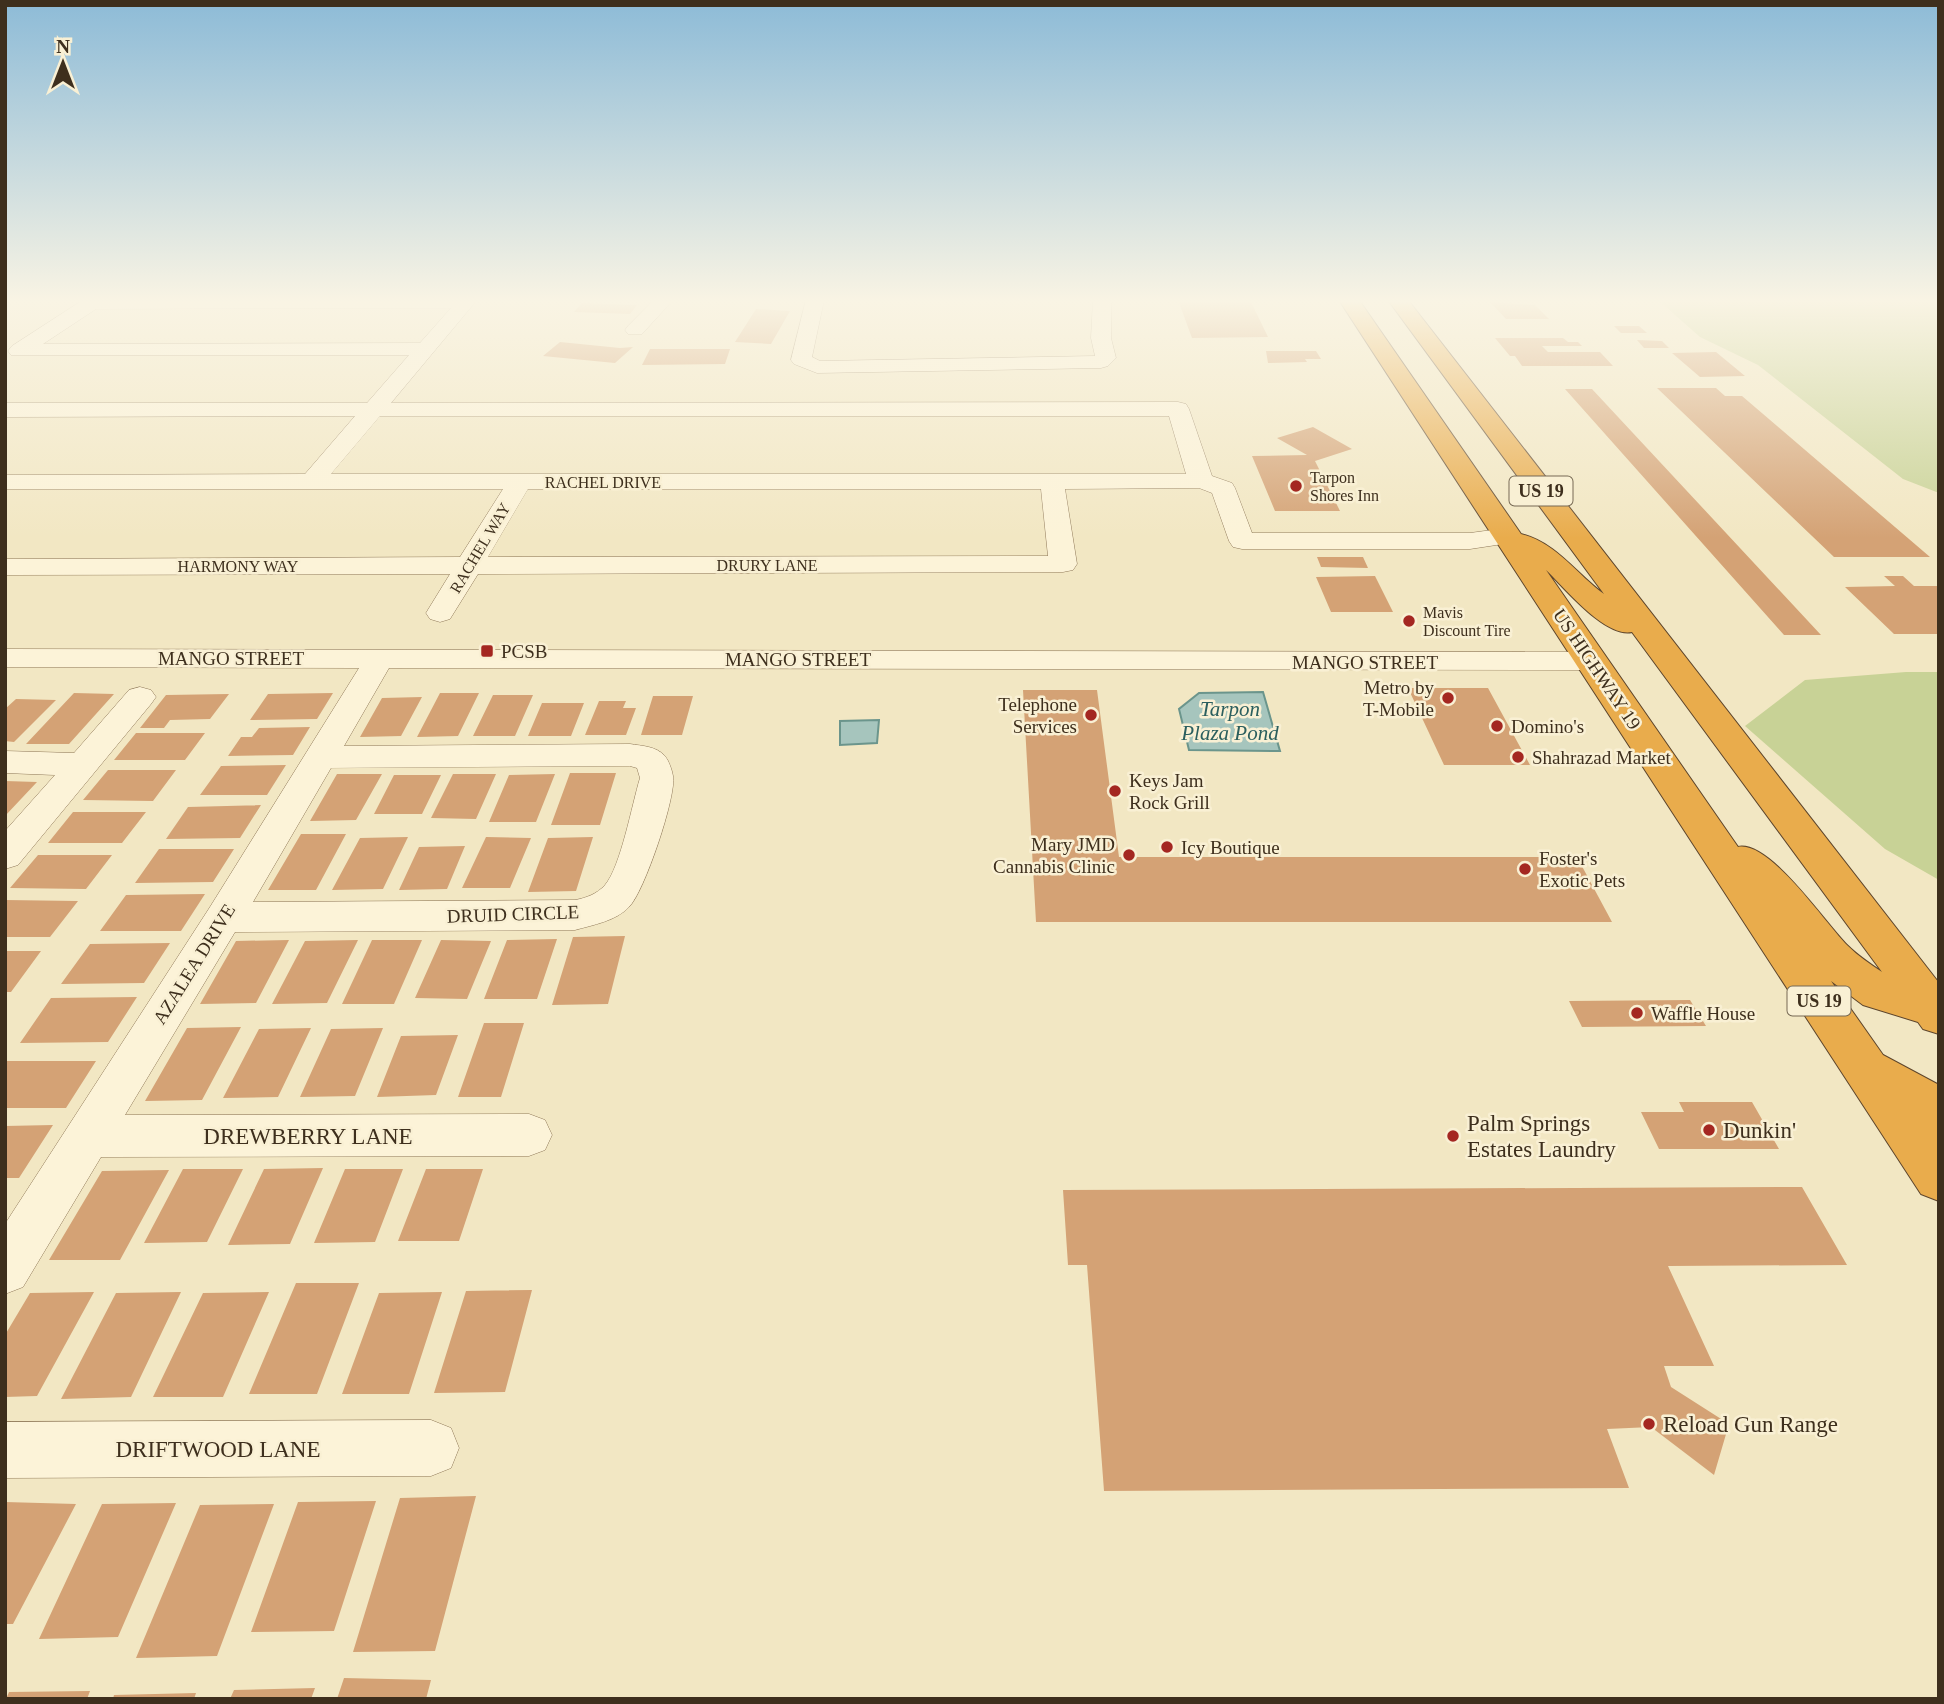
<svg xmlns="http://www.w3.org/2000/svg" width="1944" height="1704" font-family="Georgia,serif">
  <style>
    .green { fill: #c8d296 }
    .water { fill: #a6c5bd; stroke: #6b958c; stroke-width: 2 }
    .building { fill: #d4a275 }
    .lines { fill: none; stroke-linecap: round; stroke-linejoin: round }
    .minor-casing { stroke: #8f7858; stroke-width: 1 }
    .highway-casing { stroke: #5d452c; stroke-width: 2 }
    .minor { fill: #fcf3d8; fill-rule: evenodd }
    .highway { fill: #e9ac4c; fill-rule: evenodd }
    .poi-dot { fill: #a42721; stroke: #f9f0d4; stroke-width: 2.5 }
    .labels { text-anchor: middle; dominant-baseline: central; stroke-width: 5; stroke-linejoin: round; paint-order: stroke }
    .far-poi-label { font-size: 16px; fill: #3e2f1d; stroke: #f9f0d4; text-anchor: start }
    .far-street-label { font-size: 16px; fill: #3e2f1d; stroke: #f9f0d4 }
    .shield { fill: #f9f0d4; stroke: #766954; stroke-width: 2 }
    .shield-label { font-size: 18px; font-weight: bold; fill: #3e2f1d }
    .poi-label { font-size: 19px; fill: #3e2f1d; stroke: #f9f0d4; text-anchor: start }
    .street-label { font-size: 19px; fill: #3e2f1d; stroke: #f9f0d4 }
    .water-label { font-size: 21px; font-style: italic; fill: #2b5f5e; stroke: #f9f0d4 }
    .near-poi-label { font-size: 23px; fill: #3e2f1d; stroke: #f9f0d4; text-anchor: start }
    .near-street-label { font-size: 23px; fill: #3e2f1d; stroke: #f9f0d4 }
  </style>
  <rect width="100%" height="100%" fill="#f2e7c3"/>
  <path class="green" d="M1658 300H1939V493L1903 479 1758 365 1700 337Z
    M1906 672H1939V880L1885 849 1745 726 1805 680Z"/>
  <path class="water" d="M1263 692 1280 751 1189 750 1179 709 1199 693Z
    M879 720 877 743 840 745V721Z"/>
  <path class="building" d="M1178 300H1250L1268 337 1192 338Z
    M1490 302 1535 305 1549 319H1506Z
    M582 303 637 305 630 314 574 312Z
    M756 309 790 311 771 344 735 342Z
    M1614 326H1639L1647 333H1621Z
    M1495 338H1563L1568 342H1578L1582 346H1542L1548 352H1600L1613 366H1522L1515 356H1510Z
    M1637 340 1662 341 1669 348H1644Z
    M560 342 620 348 633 347 615 363 543 356Z
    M650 349H730L725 364 642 365Z
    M1266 351H1316L1321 359H1305L1307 362 1268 363Z
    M1716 352 1745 376 1700 377 1672 353Z
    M1657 388H1716L1725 396H1742L1930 557H1834Z
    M1565 389H1592L1821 635H1784Z
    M1313 427 1352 449 1315 461 1340 511H1275L1252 456 1307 455 1277 438Z
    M1317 557H1363L1368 568 1321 567Z
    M1375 576 1393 612H1331L1316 577Z
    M1884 576H1903L1914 586H1939V634H1894L1845 587 1895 586Z
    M1408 688H1488L1530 765H1444Z
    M1023 690H1097L1119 857H1577L1612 922H1036Z
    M74 693 114 694 69 744H26Z
    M333 693 317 719 250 720 268 694Z
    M440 693H479L458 736 417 737Z
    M229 694 210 719 170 720 164 728H140L166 695Z
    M493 695H533L515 736H473Z
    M653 696H693L682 735H641Z
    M422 697 401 736 360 737 382 698Z
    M16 699 56 700 14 742 5 741V709Z
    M599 701H626L623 708H636L626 735H585Z
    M542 703H584L571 736H528Z
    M310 727 293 755 228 756 241 737H252L259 728Z
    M136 733H205L185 760H114Z
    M286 765 267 795H200L221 766Z
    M108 770H176L153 801 83 800Z
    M570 773H616L600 825H551Z
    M337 774H382L356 820 310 821Z
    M453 774H496L476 819 431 818Z
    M555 774 536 822H489L509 775Z
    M394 775H441L422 814H374Z
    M5 781 37 782 5 816Z
    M261 805 240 838 166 839 188 807Z
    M73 812H146L122 843H48Z
    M301 834H346L316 890H268Z
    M408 837 383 889 332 890 360 838Z
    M486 837 531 838 510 888H462Z
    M593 837 576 891 528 892 548 838Z
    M465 846 447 889 399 890 419 847Z
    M159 849H234L213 882 135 883Z
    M38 855H112L86 889 10 888Z
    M205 894 181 931H100L126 895Z
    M5 900 78 901 50 937H5Z
    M625 936 608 1004 552 1005 573 937Z
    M557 939 537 999H484L507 940Z
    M289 940 256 1003 200 1004 236 941Z
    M358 940 327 1003 272 1004 305 941Z
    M372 940H422L394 1004H342Z
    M441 940 491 941 467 999 415 998Z
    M170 943 144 983 61 984 90 944Z
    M5 951H41L11 992H5Z
    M137 997 108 1042 20 1043 51 998Z
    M1690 1000 1706 1026 1582 1027 1569 1001Z
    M484 1023H524L501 1097H458Z
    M241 1027 202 1100 145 1101 187 1028Z
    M311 1028 278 1097 223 1098 259 1029Z
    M383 1028 355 1096 300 1097 331 1029Z
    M458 1035 436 1095 377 1097 401 1036Z
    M5 1061H96L66 1108H5Z
    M1679 1102H1752L1779 1149H1659L1641 1112H1684Z
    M53 1125 19 1178H5V1126Z
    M323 1168 290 1244 228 1245 264 1169Z
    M183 1169H243L207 1242 144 1243Z
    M345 1169H403L375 1242 314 1243Z
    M426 1169H483L459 1241H398Z
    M169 1170 120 1260H49L102 1171Z
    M1802 1187 1847 1265 1668 1266 1714 1366H1664L1671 1387 1729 1424 1714 1475 1651 1427 1607 1429 1629 1488 1104 1491 1087 1265H1068L1063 1190Z
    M296 1283H359L317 1394H249Z
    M532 1290 505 1392 434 1393 466 1291Z
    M94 1292 37 1396 5 1397V1335L30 1293Z
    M181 1292 131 1397 61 1399 116 1293Z
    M269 1292 223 1397H153L203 1293Z
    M442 1292 409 1394H342L379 1293Z
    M476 1496 435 1651 353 1652 400 1498Z
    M376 1501 334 1631 251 1632 298 1502Z
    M5 1502 76 1504 13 1624H5Z
    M176 1503 118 1637 39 1639 102 1504Z
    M274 1504 217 1656 136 1658 200 1505Z
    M344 1678 431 1680 426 1699H337Z
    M315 1688 311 1699H230L234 1690Z
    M90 1691 87 1699H6L9 1692Z
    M196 1693 194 1699H113L114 1695Z"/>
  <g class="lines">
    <g class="minor-casing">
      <path id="minor" d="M83 300H477L391 403 1178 402 1186 404 1189 409 1212 476 1232 483 1235 488 1252 533H1470L1507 528 1516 530 1520 536 1516 542 1470 549H1242L1233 547 1229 541 1212 493 1199 488 1065 489 1077 564 1073 570 1063 572 478 574 450 619 440 622 430 619 426 613 450 574 5 575V559L460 557 503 489H5V475L305 474 355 416 5 417V403H367L409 355H11L8 351 12 346ZM451 308 420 343 43 344 96 309ZM380 416H1169L1186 474H331ZM528 489H1041L1048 556 488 557Z
        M654 300H673L642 334H628L625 330 628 326Z
        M806 300H824L812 357 820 361 1095 356 1091 338 1093 300H1111V338L1116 358 1108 366 1101 368 817 373 794 364 791 360Z
        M5 649 1592 652 1603 655 1607 661 1603 667 1592 670 389 668 344 746 630 744C642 746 656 746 665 756 669 761 672 770 673 776 677 795 644 893 629 907 616 921 593 925 575 930L235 932 125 1115 529 1114 545 1120 552 1135 545 1150 529 1156 101 1157 23 1287 5 1294V1224L210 907 359 668 5 667ZM630 766 637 768 640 778C632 804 621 866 605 885 597 894 586 898 575 900L253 902 331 768Z
        M140 687 151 690 156 697 151 704 18 865 5 869V831L55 775 5 773V751L74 753 129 690Z
        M431 1420 451 1428 459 1448 451 1468 431 1476 5 1478V1422Z"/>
    </g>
    <g class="highway-casing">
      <path id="highway" d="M1339 300H1359L1521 534C1557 543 1576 574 1604 594L1388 300H1408L1939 983V1034L1923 1029 1918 1022 1863 1005 1831 981 1883 1055 1939 1085V1201L1921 1194ZM1546 570C1564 587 1605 638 1632 632L1882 972C1870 964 1858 956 1848 946 1827 926 1770 840 1738 847Z"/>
    </g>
    <use href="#minor" class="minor"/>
    <use href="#highway" class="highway"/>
  </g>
  <linearGradient id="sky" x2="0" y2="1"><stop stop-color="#8dbbd7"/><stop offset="0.56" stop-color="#f9f4e4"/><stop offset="1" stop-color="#f9f4e4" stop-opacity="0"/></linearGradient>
  <rect width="1944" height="538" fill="url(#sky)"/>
  <g class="poi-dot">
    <circle cx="1296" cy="486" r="7"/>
    <circle cx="1409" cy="621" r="7"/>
    <rect x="480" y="644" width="14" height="14" rx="3.5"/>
    <circle cx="1448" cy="698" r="7"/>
    <circle cx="1091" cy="715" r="7"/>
    <circle cx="1497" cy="726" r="7"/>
    <circle cx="1518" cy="757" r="7"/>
    <circle cx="1115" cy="791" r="7"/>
    <circle cx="1167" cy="847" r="7"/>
    <circle cx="1129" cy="855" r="7"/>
    <circle cx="1525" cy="869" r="7"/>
    <circle cx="1637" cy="1013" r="7"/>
    <circle cx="1709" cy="1130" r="7"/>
    <circle cx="1453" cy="1136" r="7"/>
    <circle cx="1649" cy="1424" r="7"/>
  </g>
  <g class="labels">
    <g class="far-poi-label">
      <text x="1310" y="477">Tarpon<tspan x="1310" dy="18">Shores Inn</tspan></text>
      <text x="1423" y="612">Mavis<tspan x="1423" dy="18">Discount Tire</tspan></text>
    </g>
    <g class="far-street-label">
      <text x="603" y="482">RACHEL DRIVE</text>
      <text transform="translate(480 548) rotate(-59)">RACHEL WAY</text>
      <text x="767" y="565">DRURY LANE</text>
      <text x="238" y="566">HARMONY WAY</text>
    </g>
    <g class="shield">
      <rect x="1509.5" y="476.5" width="63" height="29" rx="5"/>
      <rect x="1787.5" y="986.5" width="63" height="29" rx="5"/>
    </g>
    <g class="shield-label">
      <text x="1541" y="491">US 19</text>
      <text x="1819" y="1001">US 19</text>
    </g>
    <g class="poi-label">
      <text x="501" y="651">PCSB</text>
      <text x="1434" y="687" text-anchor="end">Metro by<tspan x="1434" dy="22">T-Mobile</tspan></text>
      <text x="1077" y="704" text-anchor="end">Telephone<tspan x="1077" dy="22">Services</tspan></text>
      <text x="1511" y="726">Domino's</text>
      <text x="1532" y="757">Shahrazad Market</text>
      <text x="1129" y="780">Keys Jam<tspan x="1129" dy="22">Rock Grill</tspan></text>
      <text x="1115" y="844" text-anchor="end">Mary JMD<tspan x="1115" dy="22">Cannabis Clinic</tspan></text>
      <text x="1181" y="847">Icy Boutique</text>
      <text x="1539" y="858">Foster's<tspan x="1539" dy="22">Exotic Pets</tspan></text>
      <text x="1651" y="1013">Waffle House</text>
    </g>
    <g class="street-label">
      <text x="231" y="658">MANGO STREET</text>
      <text x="798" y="659">MANGO STREET</text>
      <text x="1365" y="662">MANGO STREET</text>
      <text transform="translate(1597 669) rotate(56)">US HIGHWAY 19</text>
      <text transform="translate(513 914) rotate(-2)">DRUID CIRCLE</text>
      <text transform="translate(194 964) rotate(-58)">AZALEA DRIVE</text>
    </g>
    <g class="water-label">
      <text x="1230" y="709">Tarpon<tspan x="1230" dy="24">Plaza Pond</tspan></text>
    </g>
    <g class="near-poi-label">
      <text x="1467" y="1123">Palm Springs<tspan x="1467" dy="26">Estates Laundry</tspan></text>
      <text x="1723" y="1130">Dunkin'</text>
      <text x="1663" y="1424">Reload Gun Range</text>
    </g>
    <g class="near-street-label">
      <text x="308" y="1136">DREWBERRY LANE</text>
      <text x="218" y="1449">DRIFTWOOD LANE</text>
    </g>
  </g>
  <rect width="1944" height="1704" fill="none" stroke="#3e2f1d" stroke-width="14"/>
  <g transform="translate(63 63)" stroke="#f9f0d4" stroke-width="5" paint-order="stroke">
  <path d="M0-5L12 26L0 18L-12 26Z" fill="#3e2f1d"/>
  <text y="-10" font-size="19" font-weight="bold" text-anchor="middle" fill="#3e2f1d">N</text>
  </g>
</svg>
